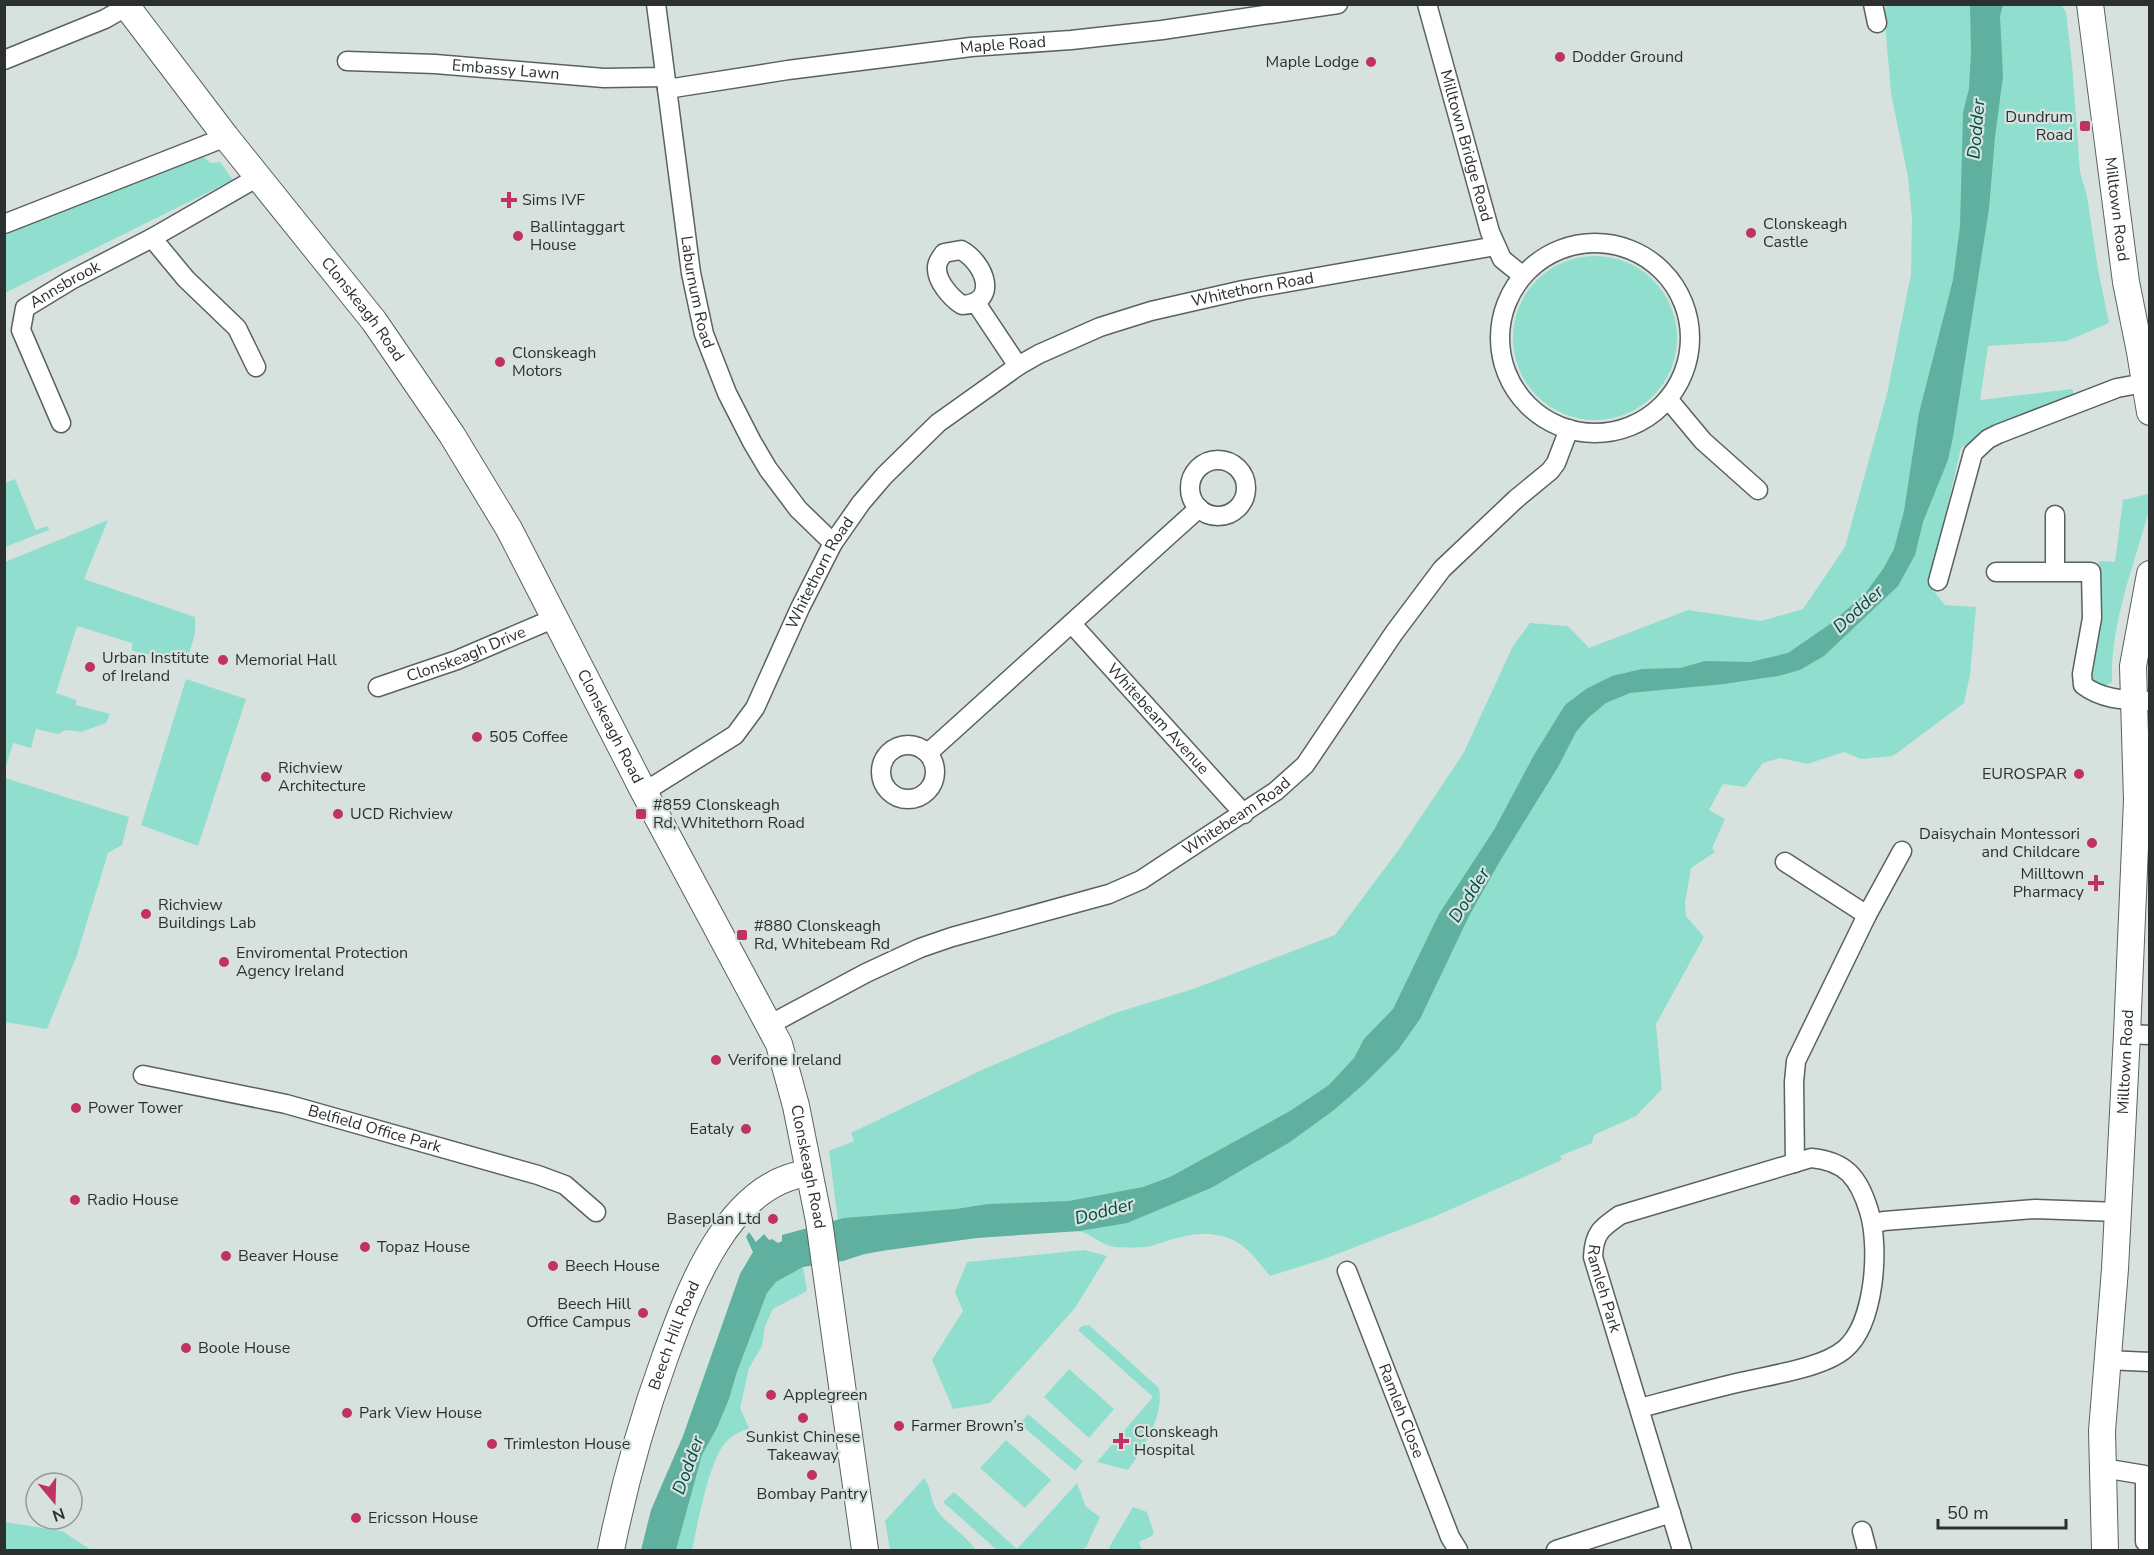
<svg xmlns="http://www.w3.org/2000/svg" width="2154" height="1555" font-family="'Nunito Sans',sans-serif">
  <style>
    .green { fill: #90dfce }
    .water { fill: #5fb09f }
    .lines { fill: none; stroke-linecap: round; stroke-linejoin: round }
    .street-casing { stroke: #596260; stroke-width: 21 }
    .secondary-casing { stroke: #596260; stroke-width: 28 }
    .street { stroke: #fff; stroke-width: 18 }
    .secondary { stroke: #fff; stroke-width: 26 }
    .poi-dot { fill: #bf3263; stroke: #d7e2df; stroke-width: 2 }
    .labels { text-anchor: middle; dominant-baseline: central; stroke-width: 4.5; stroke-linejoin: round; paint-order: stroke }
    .street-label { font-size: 16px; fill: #2c3130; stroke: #d7e2df }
    .poi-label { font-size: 16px; fill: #2c3130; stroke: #d7e2df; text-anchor: start }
    .water-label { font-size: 18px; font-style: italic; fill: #014d42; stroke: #d7e2df }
  </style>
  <rect width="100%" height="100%" fill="#d7e2df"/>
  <path class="green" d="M1887 5H2061L2066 12 2072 64 2080 172 2087 196 2098 269 2109 323 2067 341 1988 346 1980 400 2072 389 2074 394 2107 382 2105 385 1991 430 1961 448 1929 585 1945 605 1976 607 1970 675 1964 703 1893 756 1861 759 1844 752 1807 764 1780 758 1763 763 1745 787 1723 784 1709 810 1725 819 1712 848 1715 852 1691 868 1685 903 1686 916 1704 937 1656 1024 1662 1089 1636 1116 1594 1135 1592 1143 1560 1156 1562 1160 1438 1215 1324 1259 1270 1276C1256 1259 1244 1241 1222 1236 1196 1230 1176 1238 1151 1246 1142 1248 1125 1248 1115 1247 1102 1246 1090 1232 1077 1231 1055 1229 1031 1233 1009 1235 956 1239 893 1244 843 1261L829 1151 854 1141 851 1133 984 1069 1115 1013 1193 989 1335 935 1400 848 1463 754 1513 646 1530 623 1568 626 1589 648 1688 610 1761 621 1803 609 1845 547 1887 394 1911 274 1912 218 1908 177 1891 93 1884 11Z
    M201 155 211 163 220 162 233 180 5 293V232Z
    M1513 338a82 82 0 1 1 164 0a82 82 0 1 1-164 0Z
    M15 479 36 530 48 526 49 530 5 547V483Z
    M2148 494 2149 510C2134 566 2110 624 2112 682L2103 687 2092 686 2090 678 2100 584 2099 561 2115 562 2123 500Z
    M108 520 84 579 195 617V634L187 660 161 657 132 651V643L77 626 56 693 76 700V705L110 714 106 723 81 732 65 730 58 734 36 729 31 748 13 743 5 770V562Z
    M186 679 246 699 198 846 141 825Z
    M5 778 129 817 122 845 108 853 76 958 47 1029 5 1022Z
    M1084 1250 1107 1256 1075 1308 990 1403 953 1409 932 1360 963 1311 955 1292 967 1262Z
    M803 1267 807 1291 773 1309 765 1326 762 1346 749 1368 740 1408 749 1428C742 1431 734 1434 728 1440 709 1457 698 1524 692 1550H676L702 1455 717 1428 729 1399 737 1372 767 1293 776 1282Z
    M1089 1325 1159 1388C1164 1415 1144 1449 1128 1470L1097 1462 1153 1397 1078 1330 1082 1326Z
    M1069 1369 1114 1409 1089 1438 1044 1397Z
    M1028 1414 1083 1461 1075 1471 1020 1424Z
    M1006 1440 1051 1480 1025 1508 980 1468Z
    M924 1478C932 1487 930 1503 939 1513 950 1526 965 1535 976 1550H890L885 1521Z
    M1077 1483 1086 1507 1100 1517 1086 1547 1080 1550H997L943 1502 954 1492 1017 1549Z
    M1133 1507 1147 1512 1154 1533 1150 1537 1139 1542 1142 1550H1109L1110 1546Z
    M5 1522 62 1531 91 1550H5Z"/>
  <path class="water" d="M1970 5H2003L2000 16 2003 76 1995 137 1989 209 1953 437 1948 460 1923 522 1915 555 1898 586 1824 656 1800 670 1778 676 1724 684 1630 693 1606 703 1588 718 1576 732 1558 767 1500 861 1469 916 1420 1019 1398 1050 1364 1084 1334 1110 1290 1142 1211 1188 1127 1223 1080 1231 977 1238 888 1250 864 1254 843 1261 803 1267 776 1282 767 1293 737 1372 729 1399 717 1428 702 1455 676 1550H641L651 1510 683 1436 740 1274 753 1252 746 1237 749 1232 756 1242 764 1234 769 1240 772 1239 778 1243 782 1241V1235L844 1218 956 1209 988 1204 1069 1201 1143 1187 1170 1177 1290 1111 1329 1085 1354 1058 1364 1039 1393 1009 1439 914 1494 830 1534 755 1565 705 1586 689 1612 676 1642 669 1680 668 1705 661 1750 662 1788 653 1830 624 1864 595 1883 569 1894 549 1904 511 1919 413 1953 280 1960 226 1963 113 1969 89 1971 52Z"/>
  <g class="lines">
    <g class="street-casing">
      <g id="street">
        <path id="s1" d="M656 4 691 273 704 334 727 393 752 442 768 469 798 509 833 543"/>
        <path id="s2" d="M1427 4 1490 232 1502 259 1523 276"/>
        <path d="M1873 4 1877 23"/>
        <path d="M4 60 105 19 126 7"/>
        <path id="s3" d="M347 61 435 64 604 78 665 77"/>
        <path id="s4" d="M667 89 788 70 971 47 1071 40 1162 30 1338 4"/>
        <path d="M4 224 226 137"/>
        <path d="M152 238 186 279 237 328 256 367"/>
        <circle cx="1595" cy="338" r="95"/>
        <path d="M961 250C985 263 1000 303 962 305 951 298 936 281 937 267 937 262 941 257 944 253Z"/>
        <path d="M976 303 1018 366"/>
        <path d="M1668 399 1703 441 1758 490"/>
        <path id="s5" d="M61 423 21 330 25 308 71 280 152 238 258 177"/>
        <circle cx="1218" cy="488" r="28"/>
        <path d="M2055 571V515"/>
        <path d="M1996 572H2091L2092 618 2082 674 2083 685C2102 700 2126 700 2150 701"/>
        <path d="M1938 581 1973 453 1988 439 1998 434 2117 388 2144 383"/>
        <path id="s6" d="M1072 624 1244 814"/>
        <path id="s7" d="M378 687 457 660 555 618"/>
        <circle cx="908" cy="772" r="27"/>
        <path d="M928 753 1199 508"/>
        <path id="s8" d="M644 792 735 735 755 708 800 608 833 543 861 503 884 476 938 423 1018 366 1039 354 1100 327 1151 311 1243 290 1496 246"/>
        <path d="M1785 862 1867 915"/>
        <path id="s9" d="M769 1025 866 973 920 948 952 937 1109 894 1141 880 1276 791 1305 765 1394 633 1442 569 1516 499 1550 471 1556 463 1569 429"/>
        <path d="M2127 1034 2150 1035"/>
        <path id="s10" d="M143 1075 286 1104 538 1175 565 1185 596 1212"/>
        <path d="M1795 1163 1794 1082 1796 1061 1867 915 1902 851"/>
        <path d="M1873 1224 1884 1221 2035 1209 2118 1212"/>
        <path id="s11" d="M1347 1271 1450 1537 1458 1550"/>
        <path d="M2107 1360 2150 1362"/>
        <path id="s12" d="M1640 1408C1674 1399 1707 1390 1741 1382 1770 1375 1823 1368 1845 1349 1875 1323 1880 1247 1869 1211 1859 1178 1846 1161 1811 1158L1620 1215C1601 1228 1594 1233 1593 1257L1682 1550"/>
        <path d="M2103 1468 2145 1475V1542"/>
        <path d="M1862 1531 1867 1550"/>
        <path d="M1556 1550 1671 1513"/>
      </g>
    </g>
    <g class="secondary-casing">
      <g id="secondary">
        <path id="s13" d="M125 4 226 137 374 321 452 435 509 529 644 792 779 1044 796 1106 819 1221 865 1550"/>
        <path id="s14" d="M2090 4 2126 282 2140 352 2150 412"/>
        <path id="s15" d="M611 1550C624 1485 642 1420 665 1357 689 1291 728 1182 809 1173"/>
        <path id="s16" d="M2105 1550 2102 1431 2115 1269 2127 1034 2137 800 2133 666 2150 574"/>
      </g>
    </g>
    <use href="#street" class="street"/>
    <use href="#secondary" class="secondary"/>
  </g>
  <g class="poi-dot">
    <circle cx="1560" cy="57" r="6"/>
    <circle cx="1371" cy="62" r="6"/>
    <rect x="2079" y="120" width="12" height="12" rx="3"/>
    <path d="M506 191h6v6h6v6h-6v6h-6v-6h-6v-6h6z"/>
    <circle cx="1751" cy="233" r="6"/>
    <circle cx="518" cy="236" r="6"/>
    <circle cx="500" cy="362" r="6"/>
    <circle cx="223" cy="660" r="6"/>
    <circle cx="90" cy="667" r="6"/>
    <circle cx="477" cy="737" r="6"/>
    <circle cx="2079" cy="774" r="6"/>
    <circle cx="266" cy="777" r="6"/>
    <circle cx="338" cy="814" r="6"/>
    <rect x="635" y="808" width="12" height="12" rx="3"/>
    <circle cx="2092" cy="843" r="6"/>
    <path d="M2093 874h6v6h6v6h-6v6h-6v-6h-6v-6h6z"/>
    <circle cx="146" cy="914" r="6"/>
    <rect x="736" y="929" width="12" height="12" rx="3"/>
    <circle cx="224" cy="962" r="6"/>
    <circle cx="716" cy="1060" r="6"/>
    <circle cx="76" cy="1108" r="6"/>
    <circle cx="746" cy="1129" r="6"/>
    <circle cx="75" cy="1200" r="6"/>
    <circle cx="773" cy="1219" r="6"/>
    <circle cx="365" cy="1247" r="6"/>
    <circle cx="226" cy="1256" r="6"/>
    <circle cx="553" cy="1266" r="6"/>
    <circle cx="643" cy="1313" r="6"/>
    <circle cx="186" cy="1348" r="6"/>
    <circle cx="771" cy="1395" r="6"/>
    <circle cx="347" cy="1413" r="6"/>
    <circle cx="803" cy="1418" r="6"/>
    <circle cx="899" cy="1426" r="6"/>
    <path d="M1118 1432h6v6h6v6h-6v6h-6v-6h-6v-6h6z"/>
    <circle cx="492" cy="1444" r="6"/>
    <circle cx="812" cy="1475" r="6"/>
    <circle cx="356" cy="1518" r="6"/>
  </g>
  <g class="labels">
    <g class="street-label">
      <text stroke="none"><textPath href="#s4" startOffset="339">Maple Road</textPath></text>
      <text stroke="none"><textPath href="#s3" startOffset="159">Embassy Lawn</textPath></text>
      <text stroke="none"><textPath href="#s2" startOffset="147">Milltown Bridge Road</textPath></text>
      <text stroke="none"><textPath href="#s14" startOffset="207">Milltown Road</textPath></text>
      <text stroke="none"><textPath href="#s5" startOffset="170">Annsbrook</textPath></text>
      <text stroke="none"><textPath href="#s8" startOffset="830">Whitethorn Road</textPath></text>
      <text stroke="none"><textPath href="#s1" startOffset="291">Laburnum Road</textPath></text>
      <text stroke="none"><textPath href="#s13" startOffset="387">Clonskeagh Road</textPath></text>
      <text stroke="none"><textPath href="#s8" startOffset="291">Whitethorn Road</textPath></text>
      <text stroke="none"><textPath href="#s7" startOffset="94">Clonskeagh Drive</textPath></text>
      <text stroke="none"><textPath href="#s6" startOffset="128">Whitebeam Avenue</textPath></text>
      <text stroke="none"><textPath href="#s13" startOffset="873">Clonskeagh Road</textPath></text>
      <text stroke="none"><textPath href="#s9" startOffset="516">Whitebeam Road</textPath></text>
      <text stroke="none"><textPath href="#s16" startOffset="489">Milltown Road</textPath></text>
      <text stroke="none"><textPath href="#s10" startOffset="238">Belfield Office Park</textPath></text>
      <text stroke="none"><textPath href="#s13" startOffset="1359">Clonskeagh Road</textPath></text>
      <text stroke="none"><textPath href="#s12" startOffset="730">Ramleh Park</textPath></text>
      <text stroke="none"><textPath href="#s15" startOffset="224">Beech Hill Road</textPath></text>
      <text stroke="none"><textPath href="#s11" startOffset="150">Ramleh Close</textPath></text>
    </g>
    <g class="poi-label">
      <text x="1572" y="57">Dodder Ground</text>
      <text x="1359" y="62" text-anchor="end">Maple Lodge</text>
      <text x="2073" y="117" text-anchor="end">Dundrum<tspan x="2073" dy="18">Road</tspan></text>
      <text x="522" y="200">Sims IVF</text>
      <text x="1763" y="224">Clonskeagh<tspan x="1763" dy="18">Castle</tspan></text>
      <text x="530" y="227">Ballintaggart<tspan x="530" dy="18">House</tspan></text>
      <text x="512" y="353">Clonskeagh<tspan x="512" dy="18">Motors</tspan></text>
      <text x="102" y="658">Urban Institute<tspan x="102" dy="18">of Ireland</tspan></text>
      <text x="235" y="660">Memorial Hall</text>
      <text x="489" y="737">505 Coffee</text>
      <text x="278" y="768">Richview<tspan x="278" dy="18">Architecture</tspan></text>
      <text x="2067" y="774" text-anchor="end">EUROSPAR</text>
      <text x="653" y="805">#859 Clonskeagh<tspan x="653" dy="18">Rd, Whitethorn Road</tspan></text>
      <text x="350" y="814">UCD Richview</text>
      <text x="2080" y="834" text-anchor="end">Daisychain Montessori<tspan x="2080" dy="18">and Childcare</tspan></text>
      <text x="2084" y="874" text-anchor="end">Milltown<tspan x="2084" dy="18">Pharmacy</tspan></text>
      <text x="158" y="905">Richview<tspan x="158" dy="18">Buildings Lab</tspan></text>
      <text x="754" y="926">#880 Clonskeagh<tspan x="754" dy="18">Rd, Whitebeam Rd</tspan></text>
      <text x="236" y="953">Enviromental Protection<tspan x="236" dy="18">Agency Ireland</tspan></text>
      <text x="728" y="1060">Verifone Ireland</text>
      <text x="88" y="1108">Power Tower</text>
      <text x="734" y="1129" text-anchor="end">Eataly</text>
      <text x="87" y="1200">Radio House</text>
      <text x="761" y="1219" text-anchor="end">Baseplan Ltd</text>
      <text x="377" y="1247">Topaz House</text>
      <text x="238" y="1256">Beaver House</text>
      <text x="565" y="1266">Beech House</text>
      <text x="631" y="1304" text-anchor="end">Beech Hill<tspan x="631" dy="18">Office Campus</tspan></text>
      <text x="198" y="1348">Boole House</text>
      <text x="783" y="1395">Applegreen</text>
      <text x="359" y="1413">Park View House</text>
      <text x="911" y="1426">Farmer Brown’s</text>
      <text x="1134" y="1432">Clonskeagh<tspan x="1134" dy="18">Hospital</tspan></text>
      <text x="803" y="1437" text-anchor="middle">Sunkist Chinese<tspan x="803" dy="18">Takeaway</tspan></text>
      <text x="504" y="1444">Trimleston House</text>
      <text x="812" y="1494" text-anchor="middle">Bombay Pantry</text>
      <text x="368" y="1518">Ericsson House</text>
    </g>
    <g class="water-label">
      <text transform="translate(1976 129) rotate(-85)">Dodder</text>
      <text transform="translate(1858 609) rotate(-42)">Dodder</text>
      <text transform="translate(1469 895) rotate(-58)">Dodder</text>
      <text transform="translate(1104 1211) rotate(-15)">Dodder</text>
      <text transform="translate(688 1465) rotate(-70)">Dodder</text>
    </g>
  </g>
  <rect width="2154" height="1555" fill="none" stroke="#2c3130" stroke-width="12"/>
  <g transform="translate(54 1501) rotate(161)"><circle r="28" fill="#d7e2df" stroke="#939b99" stroke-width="1.5"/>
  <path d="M0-4.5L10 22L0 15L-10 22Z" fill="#bf3263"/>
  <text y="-9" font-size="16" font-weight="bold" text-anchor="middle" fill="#2c3130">N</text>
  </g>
  <path d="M1938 1519v9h128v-9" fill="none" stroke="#2c3130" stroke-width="3"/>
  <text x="1947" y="1519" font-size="18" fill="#2c3130" stroke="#d7e2df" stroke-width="4.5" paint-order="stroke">50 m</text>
</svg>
